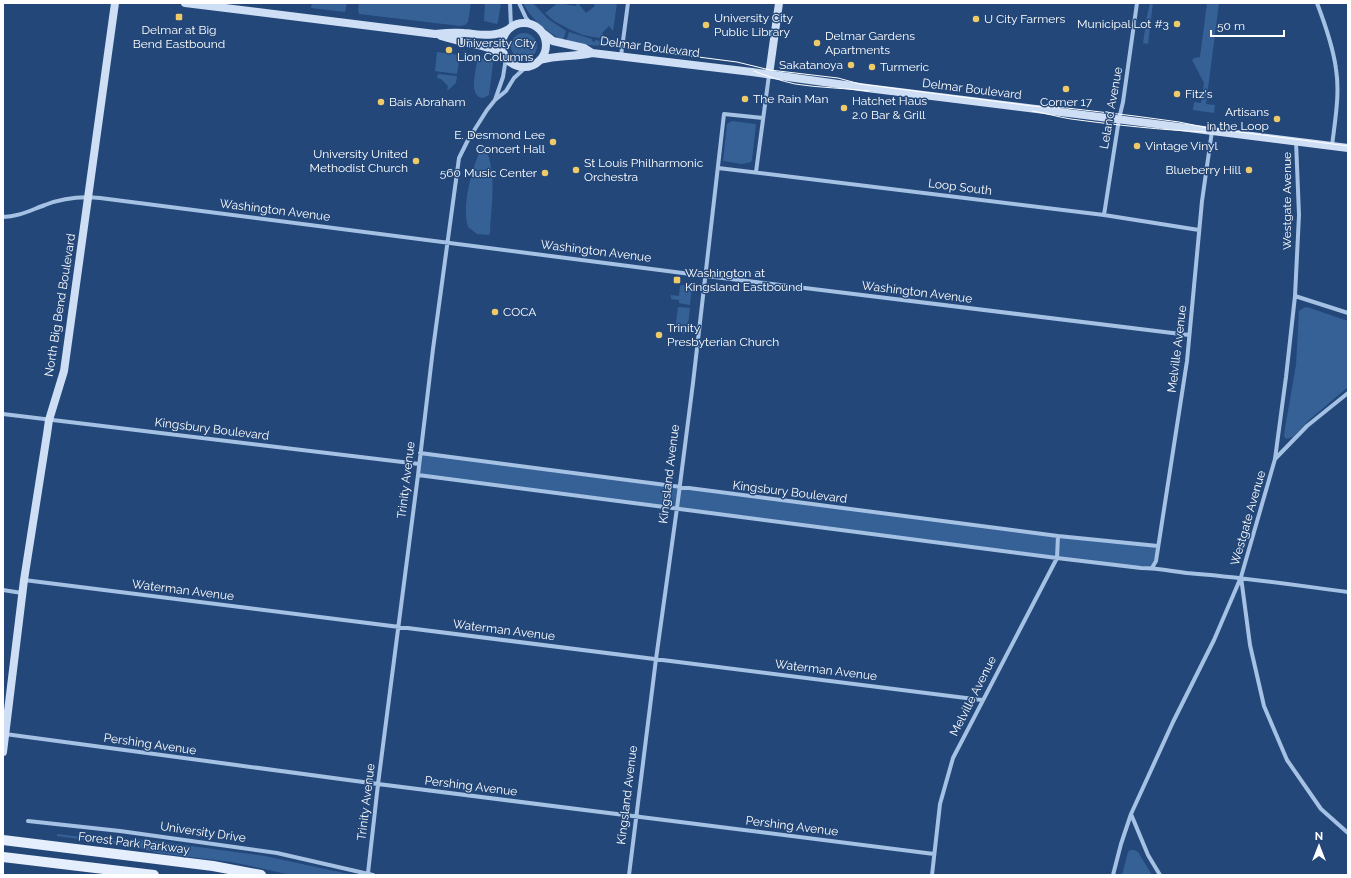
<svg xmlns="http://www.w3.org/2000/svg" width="1351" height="878" font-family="Raleway,sans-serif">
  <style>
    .green { fill: #366197 }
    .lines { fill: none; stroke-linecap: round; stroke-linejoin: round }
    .street { stroke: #a5c1e4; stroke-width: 4 }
    .secondary { stroke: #cedef4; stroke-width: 8 }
    .primary { stroke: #e5eefc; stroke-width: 10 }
    .tram { stroke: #fff; stroke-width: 1 }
    .poi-dot { fill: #efca68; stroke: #234779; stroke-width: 1.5 }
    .labels { text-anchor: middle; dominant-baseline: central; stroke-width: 3; stroke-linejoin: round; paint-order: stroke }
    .poi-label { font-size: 12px; fill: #fff; stroke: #234779; text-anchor: start }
    .street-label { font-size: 12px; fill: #fff; stroke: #234779 }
  </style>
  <rect width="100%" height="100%" fill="#234779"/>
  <path class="green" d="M312 3H347L345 12 311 8Z
    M359 3H471L468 22 465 25 460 26 359 14 358 10Z
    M485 3H501L498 22 497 24 484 21Z
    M523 3H533L548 19 566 31 563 40C548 33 530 18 523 3Z
    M558 3 575 6 578 3 586 13 595 6 593 3H617L613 31 609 26 602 33 603 35 599 38 583 35 571 30 554 21 545 13Z
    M1150 3H1153L1148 44 1143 43 1147 16Z
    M1207 3H1219L1206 104 1215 105 1214 113 1193 110 1194 102 1201 103 1204 83 1192 60 1194 58 1200 57Z
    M569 32 592 39V41L595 42V40L611 43C601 49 577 43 566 41Z
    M511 46a13 13 0 1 1 26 0a13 13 0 1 1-26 0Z
    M437 52 460 55 457 74 435 71Z
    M480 58 491 60 493 63 489 95 483 98C468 97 476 71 477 61Z
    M438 74 457 76 456 83 447 91 448 86 441 79 437 78Z
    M732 121 755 124 756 125 752 160 751 162 742 164 723 161 727 124Z
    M483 144C498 167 491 206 490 232L489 235 477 234 468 227C461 204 473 165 483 144Z
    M682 285 692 286 690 305 679 303V300L671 299V295L679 296 680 286Z
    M678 307 690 308 687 333C683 334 678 333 675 330Z
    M1307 307 1348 321V387L1309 420 1293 437 1286 439 1284 436 1285 428 1296 365 1299 311 1303 308Z
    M420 453 1058 536 1158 546 1152 568H1141L418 475Z
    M57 834 131 843 132 839 146 840 265 856 353 875H291L232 862 158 853 142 849 138 847 57 836Z
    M1130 850H1134L1138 852 1152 875H1122L1128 852Z"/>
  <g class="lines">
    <path class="street" d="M510 3 511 27
      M519 3 526 18 531 24
      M1317 3C1325 24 1333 46 1336 69 1340 94 1335 120 1332 146
      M621 56 628 3
      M495 100 503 77 506 58
      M718 168 1104 215 1199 230
      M756 172 769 75
      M1104 215 1119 119 1123 102 1137 3
      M3 217C18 217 31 210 45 205 63 198 81 196 100 198L706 276 1189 335
      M1295 296 1348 313
      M3 414 419 464
      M420 453 1058 536 1158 546
      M1275 459 1307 426 1348 393
      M418 475 1057 558 1141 568C1157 568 1171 571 1187 573 1241 577 1294 585 1348 592
      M1152 568 1156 561 1187 361 1202 201 1212 131
      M1241 577 1250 645 1264 706 1287 760 1321 809 1348 833
      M24 580 982 700
      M3 590 22 593
      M5 734 378 784 934 854
      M1131 814 1148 855 1160 875
      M28 821 120 831 277 853 373 875
      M368 873 378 784 418 475 433 349 459 158 468 140 487 110 495 100 506 91 514 78 526 67
      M629 875 656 659 677 508 693 383 724 114 763 118
      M932 875 940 804 953 758 1057 558 1058 536
      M1113 875 1121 844 1131 814 1173 722 1214 640 1241 577 1275 459 1286 377 1295 296 1299 215 1296 141"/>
    <path class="secondary" d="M185 3 435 34C444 33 454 32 464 33 479 34 493 38 507 30
      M502 45a22 22 0 1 1 44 0a22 22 0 1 1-44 0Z
      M544 34 553 41 584 48 592 53
      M441 36C448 38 455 40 463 42 478 45 491 47 504 55
      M540 60C557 55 575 57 592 53L752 72 867 88 1348 148
      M769 75 779 3
      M3 752 24 580 47 434 49 420 64 371 115 3"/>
    <path class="primary" d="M3 840 213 866 261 875
      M3 857 154 875"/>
    <path class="tram" d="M652 51 737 62 770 70 838 78 860 84 1033 106 1067 108 1135 116 1179 122 1208 128 1348 146
      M754 71C767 76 781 81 795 84 820 88 845 88 869 91
      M1032 111C1045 113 1058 117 1071 119 1116 125 1161 130 1206 132"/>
  </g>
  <g class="poi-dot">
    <rect x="175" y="13" width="8" height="8" rx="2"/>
    <circle cx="976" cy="19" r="4"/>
    <circle cx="1177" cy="24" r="4"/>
    <circle cx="706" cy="25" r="4"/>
    <circle cx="817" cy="43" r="4"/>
    <circle cx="449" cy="50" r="4"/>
    <circle cx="851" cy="65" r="4"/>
    <circle cx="872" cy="67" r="4"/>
    <circle cx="1066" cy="89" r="4"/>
    <circle cx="1177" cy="94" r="4"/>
    <circle cx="745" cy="99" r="4"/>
    <circle cx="381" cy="102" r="4"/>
    <circle cx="844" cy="108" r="4"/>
    <circle cx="1277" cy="119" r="4"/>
    <circle cx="553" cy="142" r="4"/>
    <circle cx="1137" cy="146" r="4"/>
    <circle cx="416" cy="161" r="4"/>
    <circle cx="576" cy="170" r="4"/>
    <circle cx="1249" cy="170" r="4"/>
    <circle cx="545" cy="173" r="4"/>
    <rect x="673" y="276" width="8" height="8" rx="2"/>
    <circle cx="495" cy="312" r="4"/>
    <circle cx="659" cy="335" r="4"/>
  </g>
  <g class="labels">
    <g class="poi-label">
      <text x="714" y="18">University City<tspan x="714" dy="14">Public Library</tspan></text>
      <text x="984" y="19">U City Farmers</text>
      <text x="1169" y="24" text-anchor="end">Municipal Lot #3</text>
      <text x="179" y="30" text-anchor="middle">Delmar at Big<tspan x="179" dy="14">Bend Eastbound</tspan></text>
      <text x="825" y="36">Delmar Gardens<tspan x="825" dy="14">Apartments</tspan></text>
      <text x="457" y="43">University City<tspan x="457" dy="14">Lion Columns</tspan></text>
      <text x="843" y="65" text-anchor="end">Sakatanoya</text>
      <text x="880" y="67">Turmeric</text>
      <text x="1185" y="94">Fitz's</text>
      <text x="753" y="99">The Rain Man</text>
      <text x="852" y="101">Hatchet Haus<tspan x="852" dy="14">2.0 Bar &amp; Grill</tspan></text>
      <text x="389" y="102">Bais Abraham</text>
      <text x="1066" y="102" text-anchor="middle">Corner 17</text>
      <text x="1269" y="112" text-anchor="end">Artisans<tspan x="1269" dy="14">in the Loop</tspan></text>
      <text x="545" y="135" text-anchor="end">E. Desmond Lee<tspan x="545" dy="14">Concert Hall</tspan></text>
      <text x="1145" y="146">Vintage Vinyl</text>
      <text x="408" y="154" text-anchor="end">University United<tspan x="408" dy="14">Methodist Church</tspan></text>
      <text x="584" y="163">St Louis Philharmonic<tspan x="584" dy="14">Orchestra</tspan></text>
      <text x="1241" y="170" text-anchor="end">Blueberry Hill</text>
      <text x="537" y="173" text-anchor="end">560 Music Center</text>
      <text x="685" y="273">Washington at<tspan x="685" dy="14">Kingsland Eastbound</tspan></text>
      <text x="503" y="312">COCA</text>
      <text x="667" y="328">Trinity<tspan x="667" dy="14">Presbyterian Church</tspan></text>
    </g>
    <g class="street-label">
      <text transform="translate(650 47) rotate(7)">Delmar Boulevard</text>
      <text transform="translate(972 89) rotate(7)">Delmar Boulevard</text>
      <text transform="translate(1111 108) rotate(-80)">Leland Avenue</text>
      <text transform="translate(960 187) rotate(7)">Loop South</text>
      <text transform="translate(1287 201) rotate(-90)">Westgate Avenue</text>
      <text transform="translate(275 210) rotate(7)">Washington Avenue</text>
      <text transform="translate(596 251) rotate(7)">Washington Avenue</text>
      <text transform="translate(917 292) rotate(7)">Washington Avenue</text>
      <text transform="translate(60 305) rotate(-81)">North Big Bend Boulevard</text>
      <text transform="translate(1177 349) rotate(-83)">Melville Avenue</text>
      <text transform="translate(212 429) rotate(7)">Kingsbury Boulevard</text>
      <text transform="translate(669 474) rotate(-83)">Kingsland Avenue</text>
      <text transform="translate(406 480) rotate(-83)">Trinity Avenue</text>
      <text transform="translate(790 492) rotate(7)">Kingsbury Boulevard</text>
      <text transform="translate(1248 518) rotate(-74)">Westgate Avenue</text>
      <text transform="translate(183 590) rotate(7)">Waterman Avenue</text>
      <text transform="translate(504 630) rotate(7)">Waterman Avenue</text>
      <text transform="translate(826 670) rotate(7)">Waterman Avenue</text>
      <text transform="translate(973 696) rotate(-63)">Melville Avenue</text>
      <text transform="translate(150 744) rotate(8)">Pershing Avenue</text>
      <text transform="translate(471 786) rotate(7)">Pershing Avenue</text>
      <text transform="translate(627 795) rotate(-83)">Kingsland Avenue</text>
      <text transform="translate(366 802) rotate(-83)">Trinity Avenue</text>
      <text transform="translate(792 826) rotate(7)">Pershing Avenue</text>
      <text transform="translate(203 832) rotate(8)">University Drive</text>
      <text transform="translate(134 843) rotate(7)">Forest Park Parkway</text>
    </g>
  </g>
  <rect width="1351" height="878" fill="none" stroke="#ffffff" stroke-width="8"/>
  <g transform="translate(1319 846)" stroke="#234779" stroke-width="3" paint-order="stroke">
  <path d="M0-3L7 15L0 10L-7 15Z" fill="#ffffff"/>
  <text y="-6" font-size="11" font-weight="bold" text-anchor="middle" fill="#ffffff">N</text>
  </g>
  <path d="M1211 30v6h73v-6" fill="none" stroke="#ffffff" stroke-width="2"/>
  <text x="1217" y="30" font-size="12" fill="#ffffff" stroke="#234779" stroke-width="3" paint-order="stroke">50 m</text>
</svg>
